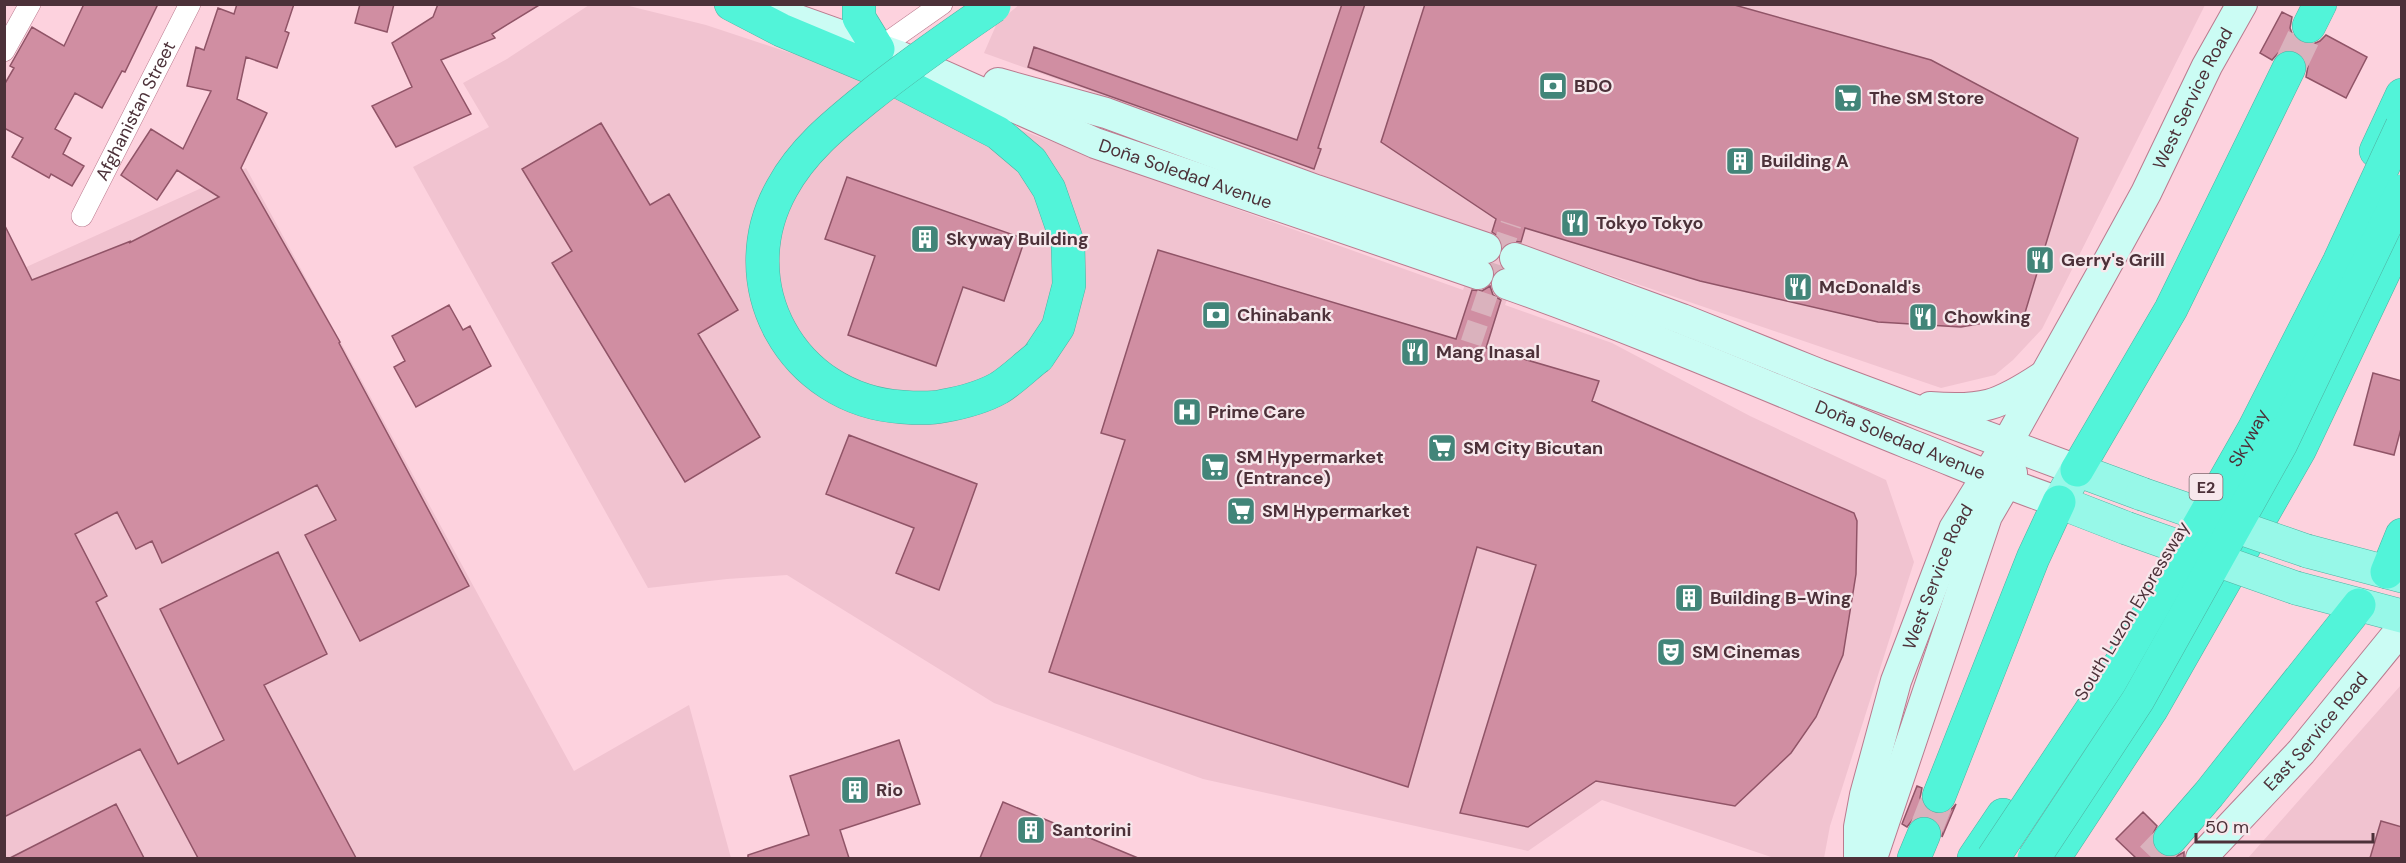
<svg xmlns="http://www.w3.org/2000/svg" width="2406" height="863" font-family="'DM Sans',sans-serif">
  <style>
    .built { fill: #f1c3d0 }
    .building { fill: #d08ea2; stroke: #905467; stroke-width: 1.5 }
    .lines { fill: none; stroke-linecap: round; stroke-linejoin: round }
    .street-tunnel { stroke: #dab2bd; stroke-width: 21; stroke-dasharray: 21 10; stroke-linecap: butt }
    .highway-tunnel { stroke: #dab2bd; stroke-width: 33; stroke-dasharray: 33 16; stroke-linecap: butt }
    .street-casing { stroke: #ba7a8e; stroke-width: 22 }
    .secondary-casing { stroke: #ba7a8e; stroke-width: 32 }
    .primary-casing { stroke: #50b0a1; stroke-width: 34 }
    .highway-casing { stroke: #50b0a1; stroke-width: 34 }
    .street { stroke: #fff; stroke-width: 21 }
    .secondary { stroke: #cbfcf4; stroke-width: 30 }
    .primary { stroke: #97f8e8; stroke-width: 33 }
    .highway { stroke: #52f4d9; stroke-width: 33 }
    .primary-bridge-casing { stroke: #50b0a1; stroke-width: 34; stroke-linecap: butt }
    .highway-bridge-casing { stroke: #50b0a1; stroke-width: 34; stroke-linecap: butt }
    .primary-bridge { stroke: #97f8e8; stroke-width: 33 }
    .highway-bridge { stroke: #52f4d9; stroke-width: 33 }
    .labels { text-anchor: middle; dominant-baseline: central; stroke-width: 4.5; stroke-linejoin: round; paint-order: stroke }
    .shield { fill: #f7e8ec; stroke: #7f686f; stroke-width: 1.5 }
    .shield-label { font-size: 16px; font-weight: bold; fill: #4c3139 }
    .poi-label { font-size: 18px; font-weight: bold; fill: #4c3139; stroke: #f7e8ec; text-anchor: start }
    .street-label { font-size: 18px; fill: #4c3139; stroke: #f7e8ec }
  </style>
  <rect width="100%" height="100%" fill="#fdd2de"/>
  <path class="built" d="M1020 4 2205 5 2042 329 2013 360 1995 375 1941 388 1526 246 1505 305 1612 343 1750 416 1886 480 1914 562 1830 826 1824 858H1774L1602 800 1528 851 1203 779 994 703 787 575 727 579 648 588 413 167 489 127 463 83 507 59 589 5H625L706 25 1010 126 1144 176 1463 290 1483 233 984 53 997 23Z
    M246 168 574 771 689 705 731 858H5L4 277Z
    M2401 685V858H2248Z"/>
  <path class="building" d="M84 4H158L125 72 122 71 102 108 75 93 55 129 71 138 63 154 84 166 72 186 51 174 49 178 12 157 23 138 4 128V85L14 68 10 66 32 27 64 46Z
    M237 4H294L285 31 289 33 277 68 246 57 237 99 267 113 241 168 340 342 339 343 469 586 360 641 305 535 336 520 317 485 162 563 152 541 136 549 117 512 75 534 107 596 96 602 178 764 224 740 160 609 278 552 327 654 264 685 356 858H198L140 749 4 817V224L32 280 131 241 129 243 219 197 177 170 157 200 121 175 151 129 183 149 211 91 187 86 196 47 204 50 218 8 234 14Z
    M360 4H394L387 32 355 23Z
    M438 4H541L492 34 495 38 441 60 471 114 396 147 372 106 412 87 392 43 433 17Z
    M1342 4H1365L1318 148 1321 149 1314 169 1028 67 1034 47 1297 140Z
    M1425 4H1731L1931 60 2078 138 2024 316 1961 327 1878 322 1700 281 1525 228 1521 242 1511 241 1503 246 1499 237 1492 232 1496 219 1381 142Z
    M2282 12 2292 17 2290 28 2293 36 2300 42 2311 45 2320 41 2326 35 2367 57 2346 98 2306 77 2308 66 2305 58 2298 51 2287 49 2278 53 2272 60 2260 53Z
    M601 123 650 205 669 194 738 310 698 334 760 437 685 482 552 263 572 251 522 169Z
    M847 177 1025 239 1004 301 963 287 936 366 848 335 875 256 825 239Z
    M1158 250 1456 339 1472 290 1482 291 1490 286 1493 295 1501 300 1486 348 1599 381 1592 401 1854 513 1857 521 1856 574 1843 655 1816 717 1791 753 1735 806 1596 781 1528 827 1460 813 1536 565 1477 547 1408 787 1049 672 1125 440 1101 433Z
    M449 305 463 330 470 326 491 366 416 407 394 367 405 361 392 336Z
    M2373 373 2402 381V425L2394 455 2354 445Z
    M849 435 977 484 939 590 896 573 914 528 826 494Z
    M899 740 920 804 840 830 849 858H748V855L809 835 790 776Z
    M1917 786 1922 788 1920 798 1924 807 1932 813 1942 814 1950 811 1956 804 1942 837V831L1939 823 1931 817 1922 815 1913 819 1907 827 1902 824Z
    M1003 802 1138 858H980Z
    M116 804 144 858H10Z
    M2143 812 2157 826 2152 836 2153 846 2157 853 2167 857 2177 856 2184 852V858H2136L2116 839Z
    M2381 821 2402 827V858H2370Z"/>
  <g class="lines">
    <path class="street-tunnel" d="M1471 343 1511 224"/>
    <path class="highway-tunnel" d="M2289 68 2309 26
      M1924 834 1939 796
      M2152 858 2170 839"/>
    <g class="street-casing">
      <g id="street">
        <path d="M4 51 30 4"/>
        <path d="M875 57 878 49 942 4"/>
        <path id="s1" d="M82 216 190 4"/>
      </g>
    </g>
    <g class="secondary-casing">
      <g id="secondary">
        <path id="s2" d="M770 10 899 56 1095 143 1478 274"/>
        <path d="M998 83 1106 113 1316 190 1486 248"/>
        <path d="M1515 258 1682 319 1819 374 2077 470"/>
        <path id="s3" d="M1507 284C1642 332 1774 389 1907 443 1958 463 2008 485 2059 502"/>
        <path d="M1930 407C1983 411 1998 406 2042 377"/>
        <path id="s4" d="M1859 858V827L1865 795 1896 681 1954 529 2006 445 2101 275 2146 193 2207 66 2242 4"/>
        <path d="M1872 858 1987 516 2012 473"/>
        <path id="s5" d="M2201 858 2301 752 2402 628"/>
      </g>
    </g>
    <g class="primary-casing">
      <path id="primary" d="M2126 528 2059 502 2077 470 2142 494
        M2307 551 2402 576
        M2296 588 2402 616"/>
    </g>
    <g class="highway-casing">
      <path id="highway" d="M731 4 781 30 872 68 998 133 1031 161 1049 189 1068 244 1069 285 1058 327 1038 357
        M859 4V18L878 49
        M2309 26 2320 4
        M2376 151 2402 95
        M2077 470 2171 309 2289 68
        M2387 572 2402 535
        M1939 796 2033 558 2059 502
        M2170 839 2209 794 2359 605
        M1914 858 1924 834
        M1974 858 2003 815
        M2054 858 2151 710 2300 449 2402 234"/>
    </g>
    <use href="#street" class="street"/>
    <use href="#secondary" class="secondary"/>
    <use href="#primary" class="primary"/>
    <use href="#highway" class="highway"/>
    <g class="primary-bridge-casing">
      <path id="primary-bridge" d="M2142 494 2307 551
        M2126 528 2296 588"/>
    </g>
    <g class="highway-bridge-casing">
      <g id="highway-bridge">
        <path d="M994 6C950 36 907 66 866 99 834 125 802 151 782 188 728 284 792 400 902 407 915 408 930 409 943 406 960 403 983 397 999 388 1012 380 1025 367 1038 357"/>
        <path id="s6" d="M1993 858 2110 682 2254 429 2339 262 2402 126"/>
        <path d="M2034 858 2138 700 2281 444 2402 191"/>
      </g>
    </g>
    <use href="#primary-bridge" class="primary-bridge"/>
    <use href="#highway-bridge" class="highway-bridge"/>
  </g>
  <defs>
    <g id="bank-square" transform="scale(1.5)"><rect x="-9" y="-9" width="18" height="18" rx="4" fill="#428579" stroke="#f7e8ec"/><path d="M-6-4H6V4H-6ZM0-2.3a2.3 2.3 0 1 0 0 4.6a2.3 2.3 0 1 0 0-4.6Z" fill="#fff"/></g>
    <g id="supermarket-square" transform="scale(1.5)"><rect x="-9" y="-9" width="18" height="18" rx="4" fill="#428579" stroke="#f7e8ec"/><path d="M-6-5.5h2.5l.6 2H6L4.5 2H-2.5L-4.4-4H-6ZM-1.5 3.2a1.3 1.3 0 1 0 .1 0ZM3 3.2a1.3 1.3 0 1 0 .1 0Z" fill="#fff"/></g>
    <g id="building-square" transform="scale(1.5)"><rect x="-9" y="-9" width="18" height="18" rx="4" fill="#428579" stroke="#f7e8ec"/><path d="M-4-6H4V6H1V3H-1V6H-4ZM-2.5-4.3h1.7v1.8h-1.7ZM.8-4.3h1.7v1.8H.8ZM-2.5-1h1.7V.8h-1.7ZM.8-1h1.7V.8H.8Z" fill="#fff"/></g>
    <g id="restaurant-square" transform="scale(1.5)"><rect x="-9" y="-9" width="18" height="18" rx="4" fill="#428579" stroke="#f7e8ec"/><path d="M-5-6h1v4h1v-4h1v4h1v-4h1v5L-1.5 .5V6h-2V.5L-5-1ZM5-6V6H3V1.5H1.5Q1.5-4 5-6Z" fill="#fff"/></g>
    <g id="hospital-square" transform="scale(1.5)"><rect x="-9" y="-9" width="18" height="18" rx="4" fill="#428579" stroke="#f7e8ec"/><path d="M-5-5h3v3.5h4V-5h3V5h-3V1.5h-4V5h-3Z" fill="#fff"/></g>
    <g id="theatre-square" transform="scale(1.5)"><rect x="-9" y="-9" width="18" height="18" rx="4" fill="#428579" stroke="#f7e8ec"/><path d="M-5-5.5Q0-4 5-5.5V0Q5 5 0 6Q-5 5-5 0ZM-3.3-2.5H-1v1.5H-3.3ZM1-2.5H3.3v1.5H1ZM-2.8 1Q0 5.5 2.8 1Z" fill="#fff"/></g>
  </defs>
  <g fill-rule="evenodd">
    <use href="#bank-square" x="1553" y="86"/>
    <use href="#supermarket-square" x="1848" y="98"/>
    <use href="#building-square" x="1740" y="161"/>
    <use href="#restaurant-square" x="1575" y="223"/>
    <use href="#building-square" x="925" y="239"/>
    <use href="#restaurant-square" x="2040" y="260"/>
    <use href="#restaurant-square" x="1798" y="287"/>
    <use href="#bank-square" x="1216" y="315"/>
    <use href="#restaurant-square" x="1923" y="317"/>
    <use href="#restaurant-square" x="1415" y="352"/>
    <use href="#hospital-square" x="1187" y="412"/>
    <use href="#supermarket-square" x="1442" y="448"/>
    <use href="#supermarket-square" x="1215" y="467"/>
    <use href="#supermarket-square" x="1241" y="511"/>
    <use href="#building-square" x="1689" y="598"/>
    <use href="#theatre-square" x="1671" y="652"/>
    <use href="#building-square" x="855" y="790"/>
    <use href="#building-square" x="1031" y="830"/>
  </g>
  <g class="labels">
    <rect class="shield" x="2189.5" y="474" width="33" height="26" rx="4.5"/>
    <g class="shield-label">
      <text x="2206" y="487">E2</text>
    </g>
    <g class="poi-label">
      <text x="1574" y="86">BDO</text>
      <text x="1869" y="98">The SM Store</text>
      <text x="1761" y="161">Building A</text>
      <text x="1596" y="223">Tokyo Tokyo</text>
      <text x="946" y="239">Skyway Building</text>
      <text x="2061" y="260">Gerry's Grill</text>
      <text x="1819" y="287">McDonald's</text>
      <text x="1237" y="315">Chinabank</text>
      <text x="1944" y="317">Chowking</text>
      <text x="1436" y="352">Mang Inasal</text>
      <text x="1208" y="412">Prime Care</text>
      <text x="1463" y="448">SM City Bicutan</text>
      <text x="1236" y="457">SM Hypermarket<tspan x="1236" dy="21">(Entrance)</tspan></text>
      <text x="1262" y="511">SM Hypermarket</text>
      <text x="1710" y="598">Building B-Wing</text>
      <text x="1692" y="652">SM Cinemas</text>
      <text x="876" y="790">Rio</text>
      <text x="1052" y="830">Santorini</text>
    </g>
    <g class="street-label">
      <text stroke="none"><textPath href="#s4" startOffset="837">West Service Road</textPath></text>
      <text stroke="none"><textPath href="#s1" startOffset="118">Afghanistan Street</textPath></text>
      <text stroke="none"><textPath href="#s2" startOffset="447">Doña Soledad Avenue</textPath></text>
      <text stroke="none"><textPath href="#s6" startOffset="492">Skyway</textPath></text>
      <text stroke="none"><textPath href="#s3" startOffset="423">Doña Soledad Avenue</textPath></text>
      <text stroke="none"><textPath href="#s4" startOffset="294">West Service Road</textPath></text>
      <text transform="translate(2132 611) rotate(-59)">South Luzon Expressway</text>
      <text stroke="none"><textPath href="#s5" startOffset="171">East Service Road</textPath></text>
    </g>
  </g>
  <rect width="2406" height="863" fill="none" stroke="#4c3139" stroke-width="12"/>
  <path d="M2196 833v9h177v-9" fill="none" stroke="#4c3139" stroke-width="3"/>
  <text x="2205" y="833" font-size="18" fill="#4c3139" stroke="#f7e8ec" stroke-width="4.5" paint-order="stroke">50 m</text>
</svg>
